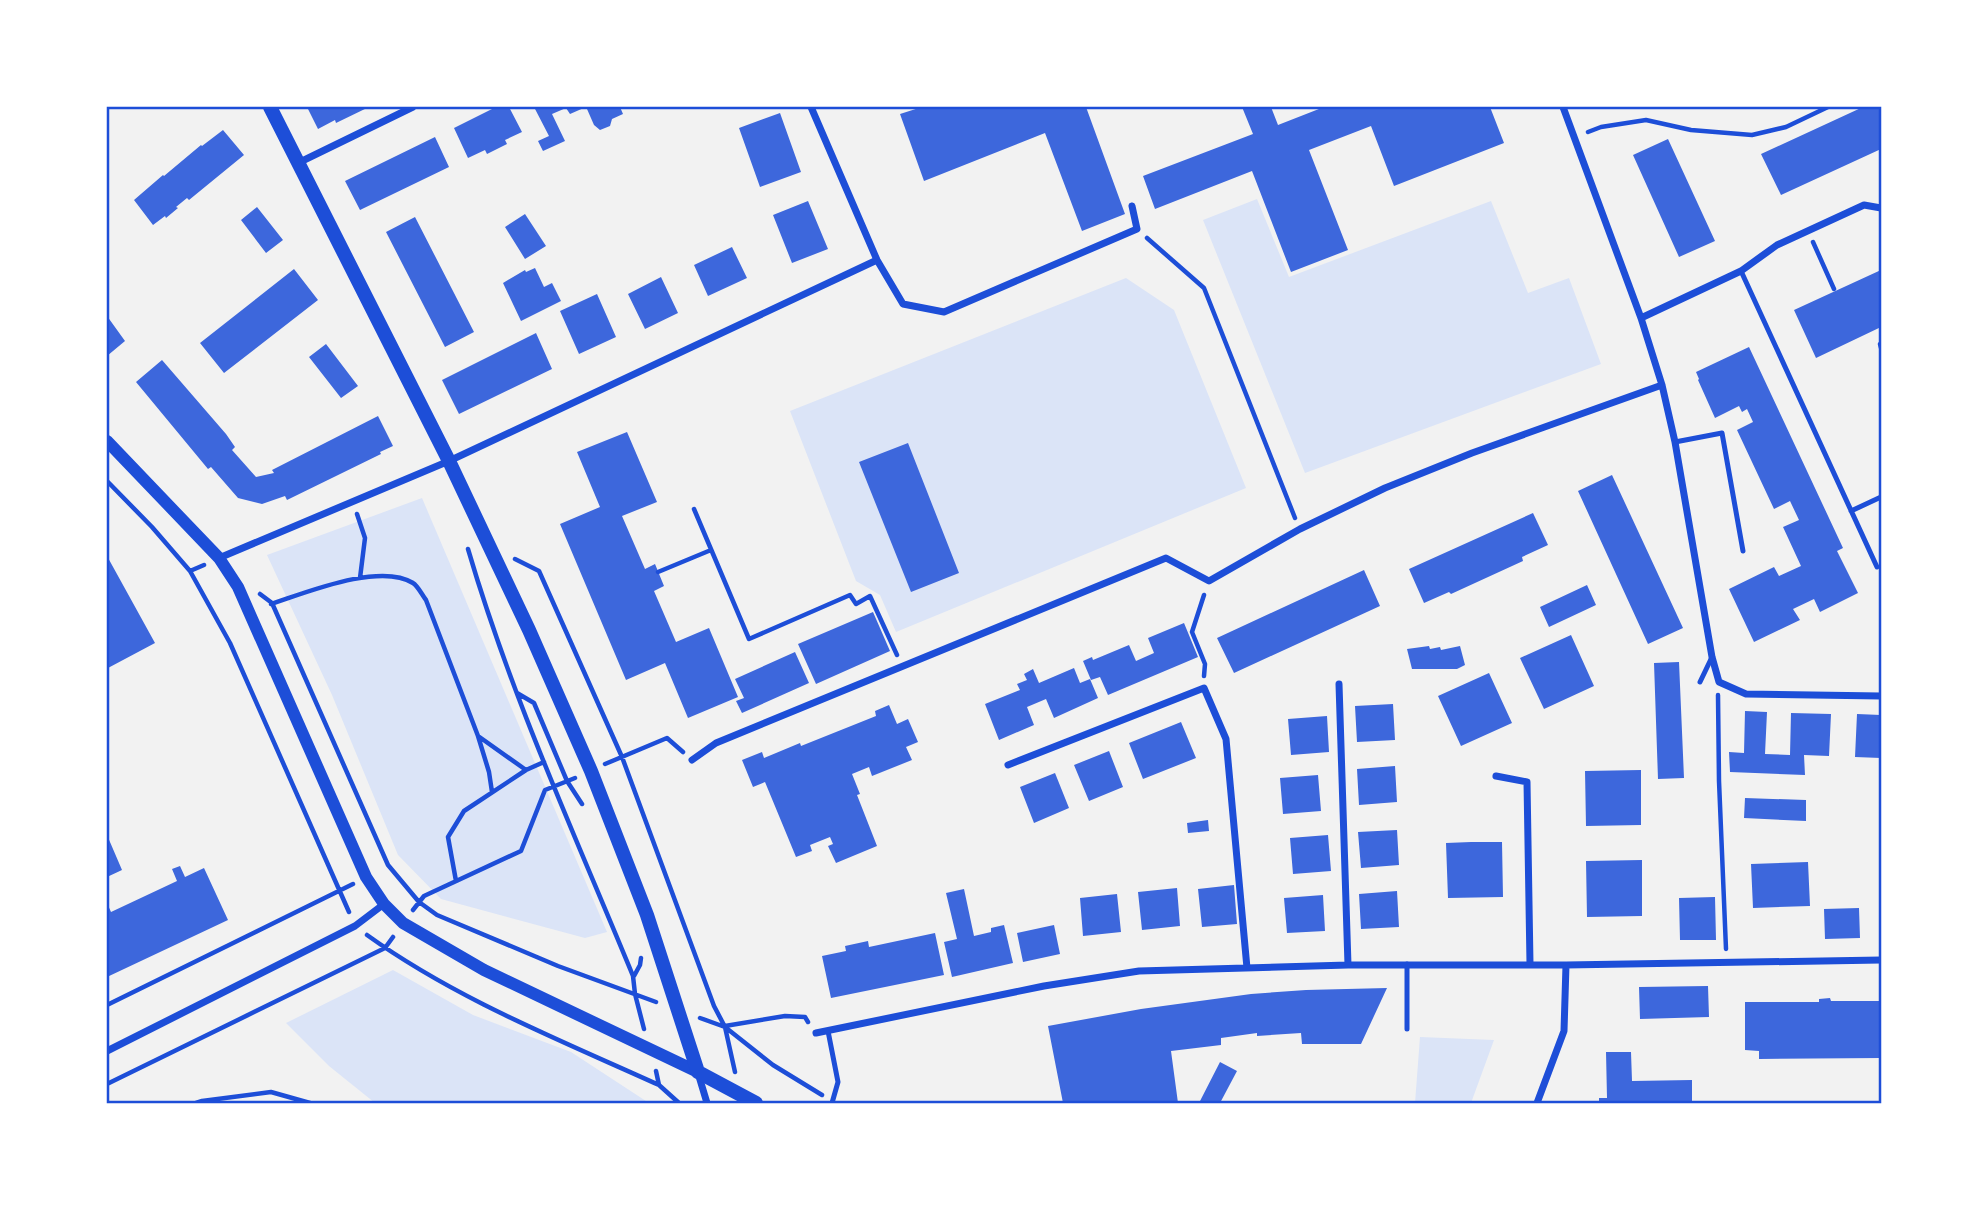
<svg xmlns="http://www.w3.org/2000/svg" width="1988" height="1210" font-family="'Roboto Condensed',sans-serif">
  <style>
    .green { fill: #dbe4f7 }
    .building { fill: #3d67dc }
    .lines { fill: none; stroke-linecap: round; stroke-linejoin: round }
    .path { stroke: #1d4ed8; stroke-width: 4.5 }
    .service { stroke: #1d4ed8; stroke-width: 5 }
    .minor { stroke: #1d4ed8; stroke-width: 7 }
    .tertiary { stroke: #1d4ed8; stroke-width: 12 }
    .secondary { stroke: #1d4ed8; stroke-width: 14 }
    .neatline { fill: none; stroke: #1d4ed8; stroke-width: 2.5 }
  </style>
  <rect width="100%" height="100%" fill="#f2f2f2"/>
  <path class="green" d="M1257 199 1289 277 1491 201 1528 293 1569 278 1601 364 1305 473 1203 220Z
    M1126 278 1174 310 1246 488 896 632 880 595 856 581 790 411Z
    M422 498 607 932 585 938 441 899 398 855 332 695 267 555Z
    M393 970 473 1015 571 1052 649 1103H375L329 1066 286 1023Z
    M1420 1037 1494 1040 1471 1103H1415Z"/>
  <path class="building" d="M307 107H369L336 123 335 120 318 129Z
    M496 107H509L522 132 505 140 507 144 487 154 485 150 468 158 454 128Z
    M534 107H586L570 114 566 108 552 114 565 141 543 151 538 141 549 136Z
    M589 107H620L623 114 612 119 610 126 600 130 594 125 587 109Z
    M922 107H1086L1125 214 1082 231 1045 133 924 181 900 114Z
    M1242 107H1271L1278 125 1324 107H1490L1504 143 1394 186 1371 126 1309 150 1348 250 1291 272 1252 171 1155 209 1143 176 1253 134Z
    M1863 107H1881V149L1781 195 1761 154Z
    M780 113 801 172 760 187 739 128Z
    M223 130 244 155 189 200 187 198 176 207 178 208 166 218 165 216 153 225 134 200 163 175 164 176 201 145 202 146Z
    M435 137 449 167 360 210 345 181Z
    M1668 139 1715 241 1679 257 1633 155Z
    M808 201 828 249 792 263 773 215Z
    M257 207 283 240 266 253 241 220Z
    M525 214 546 246 525 259 505 227Z
    M415 217 474 332 445 347 386 232Z
    M732 247 747 278 708 296 694 265Z
    M535 268 544 287 552 283 561 301 521 321 503 283 525 270 526 272Z
    M294 269 318 300 224 373 200 343Z
    M1881 270V327L1816 358 1794 310Z
    M661 277 678 313 645 329 628 294Z
    M597 294 616 337 579 354 560 311Z
    M107 316 125 341 107 356Z
    M536 333 552 369 459 414 442 380Z
    M326 344 358 386 341 398 309 357Z
    M1749 347 1843 548 1837 551 1858 593 1820 612 1814 599 1793 609 1800 620 1754 642 1729 589 1774 567 1779 576 1801 566 1783 527 1799 520 1790 501 1774 509 1737 430 1753 422 1747 409 1742 412 1739 406 1715 418 1698 380 1699 379 1696 372Z
    M162 360 226 434 235 447 232 450 256 477 274 473 272 470 378 416 393 446 380 452 381 454 287 500 285 496 262 504 238 498 211 467 208 469 136 382Z
    M627 432 657 502 622 516 645 569 655 564 664 586 654 591 676 642 709 628 738 697 688 718 665 663 626 680 560 524 600 507 577 452Z
    M908 443 959 573 911 592 859 462Z
    M1612 475 1683 628 1648 644 1578 491Z
    M1533 513 1548 545 1522 557 1523 561 1451 594 1449 592 1424 603 1409 569Z
    M107 556 155 643 108 668 107 666Z
    M1364 570 1380 606 1234 673 1217 638Z
    M1587 585 1596 605 1549 627 1540 607Z
    M873 612 890 651 816 684 798 644Z
    M1184 623 1198 657 1108 695 1100 677 1091 680 1083 661 1092 657 1093 660 1129 645 1136 661 1154 653 1148 638Z
    M1571 635 1594 686 1544 709 1520 658Z
    M1429 646 1430 649 1440 647 1441 650 1460 646 1465 665 1457 669H1412L1407 649Z
    M795 652 809 683 742 713 736 701 744 698 735 679Z
    M1679 662 1684 778 1658 779 1654 663Z
    M1074 668 1080 683 1090 679 1098 698 1054 718 1046 699 1027 707 1034 725 999 740 985 704 1020 690 1017 684 1027 680 1024 674 1033 669 1039 683Z
    M1489 673 1512 723 1461 746 1438 696Z
    M1393 704 1395 740 1357 742 1355 706Z
    M889 705 897 724 908 719 918 742 906 747 912 760 872 776 869 767 852 774 860 794 857 795 877 846 836 863 828 846 833 844 830 837 810 845 812 851 796 857 765 782 753 787 742 760 762 752 764 758 800 743 801 746 876 716 875 711Z
    M1745 711 1767 712 1765 754 1790 755 1791 713 1831 714 1829 756 1804 755 1805 775 1730 772 1729 752 1744 753Z
    M1857 714 1881 715V758L1855 757Z
    M1327 716 1329 752 1291 755 1288 719Z
    M1181 722 1196 758 1143 779 1129 743Z
    M1109 751 1123 787 1089 801 1074 765Z
    M1395 766 1397 802 1359 805 1357 769Z
    M1641 770V825L1586 826 1585 771Z
    M1055 773 1069 808 1034 823 1020 787Z
    M1318 775 1321 811 1283 814 1280 778Z
    M1745 798 1806 800V821L1744 818Z
    M1208 820 1209 831 1188 833 1187 823Z
    M1397 830 1399 865 1361 868 1358 832Z
    M107 835 122 870 107 877Z
    M1328 835 1331 871 1293 874 1290 838Z
    M1471 842H1502L1503 897 1448 898 1446 843Z
    M1642 860V916L1587 917 1586 861Z
    M1808 862 1810 906 1753 908 1751 864Z
    M180 866 185 877 204 868 228 920 107 977V903L111 912 177 881 172 869Z
    M1234 885 1237 924 1202 927 1198 889Z
    M1177 888 1180 926 1142 930 1138 892Z
    M964 889 974 936 991 932V928L1004 925 1013 963 952 977 944 942 957 939 946 893Z
    M1397 891 1399 927 1361 929 1359 894Z
    M1117 894 1121 932 1083 936 1080 898Z
    M1323 895 1325 931 1287 933 1284 898Z
    M1715 897 1716 940H1680L1679 898Z
    M1859 908 1860 938 1825 939 1824 909Z
    M1054 925 1060 954 1023 962 1017 933Z
    M935 933 944 975 831 998 822 956 846 951 845 946 868 941 869 947Z
    M1708 986 1709 1017 1640 1019 1639 987Z
    M1387 988 1361 1044H1302L1301 1033 1257 1036V1033L1221 1038V1045L1171 1051 1178 1103H1063L1048 1026 1141 1009 1251 994 1306 990Z
    M1830 998 1831 1001H1881V1058L1759 1059V1051L1745 1050V1002H1819V999Z
    M1606 1052H1631L1632 1081 1692 1080V1103H1599V1098H1607Z
    M1220 1062 1237 1071 1220 1103H1199Z"/>
  <g class="lines">
    <path class="path" d="M1588 132 1601 127 1646 120 1691 130 1752 135 1786 127 1828 107
      M1147 238 1204 288 1295 518
      M1813 242 1834 289
      M1881 343 1880 344 1881 348
      M107 481 152 527 190 571 230 643 349 912
      M694 509 749 639 850 595 856 604 870 596 897 655
      M357 514 365 538 360 578
      M468 549C511 696 575 835 633 976L635 994 644 1029
      M515 559 539 571 622 757 714 1006 725 1027 735 1072
      M190 571 204 565
      M658 572 711 550
      M260 594 272 603 388 865 419 902 437 915 558 966 656 1002
      M1204 595 1192 632 1205 664 1204 676
      M271 604C305 593 380 562 413 583 418 586 422 595 426 600L478 736 526 770
      M517 693 534 703 567 781 582 804
      M1718 695 1719 781 1726 949
      M478 736 489 772 492 792
      M605 764 667 738 683 752
      M456 881 448 837 464 811 526 770 544 762
      M413 910 424 896 521 851 545 790 575 778
      M367 935C456 999 560 1040 659 1085
      M634 976 640 965 641 958
      M107 1005 353 884
      M700 1018 725 1027 773 1065 822 1095
      M725 1026 785 1016 805 1017 808 1022
      M656 1071 659 1085 679 1103
      M107 1084 385 948 393 937
      M196 1103 202 1101 271 1092 310 1103"/>
    <path class="service" d="M1741 271 1877 567
      M1675 442 1722 433 1743 551
      M1851 511 1881 497
      M1700 682 1712 657
      M1407 1029V964
      M828 1031 838 1082 832 1103"/>
    <path class="minor" d="M811 107 877 260 903 304 944 312 1137 229 1132 206
      M1563 107 1641 318 1662 385 1675 442 1712 657 1719 682 1746 694 1881 696
      M298 163 413 107
      M1641 318 1741 271 1777 245 1864 205 1881 208
      M219 558 449 461 877 260
      M1339 684 1348 965
      M692 760 716 743 1166 558 1209 581 1300 529 1385 488 1472 453 1662 385
      M1008 765 1204 688 1226 739 1247 968
      M1496 776 1527 782 1530 964
      M816 1033 1044 986 1139 971 1348 965H1566L1881 960
      M107 1051 355 926 384 904
      M698 1073 707 1103
      M1537 1103 1564 1031 1566 965"/>
    <path class="tertiary" d="M107 441 219 558 238 587 366 877 384 904 403 923 484 970 698 1072"/>
    <path class="secondary" d="M270 107 449 461 529 630 591 771 647 915 698 1072 756 1103"/>
  </g>
  <rect width="1988" height="1210" fill="none" stroke="#ffffff" stroke-width="217"/>
  <rect x="108" y="108" width="1772" height="994" class="neatline"/>
</svg>
